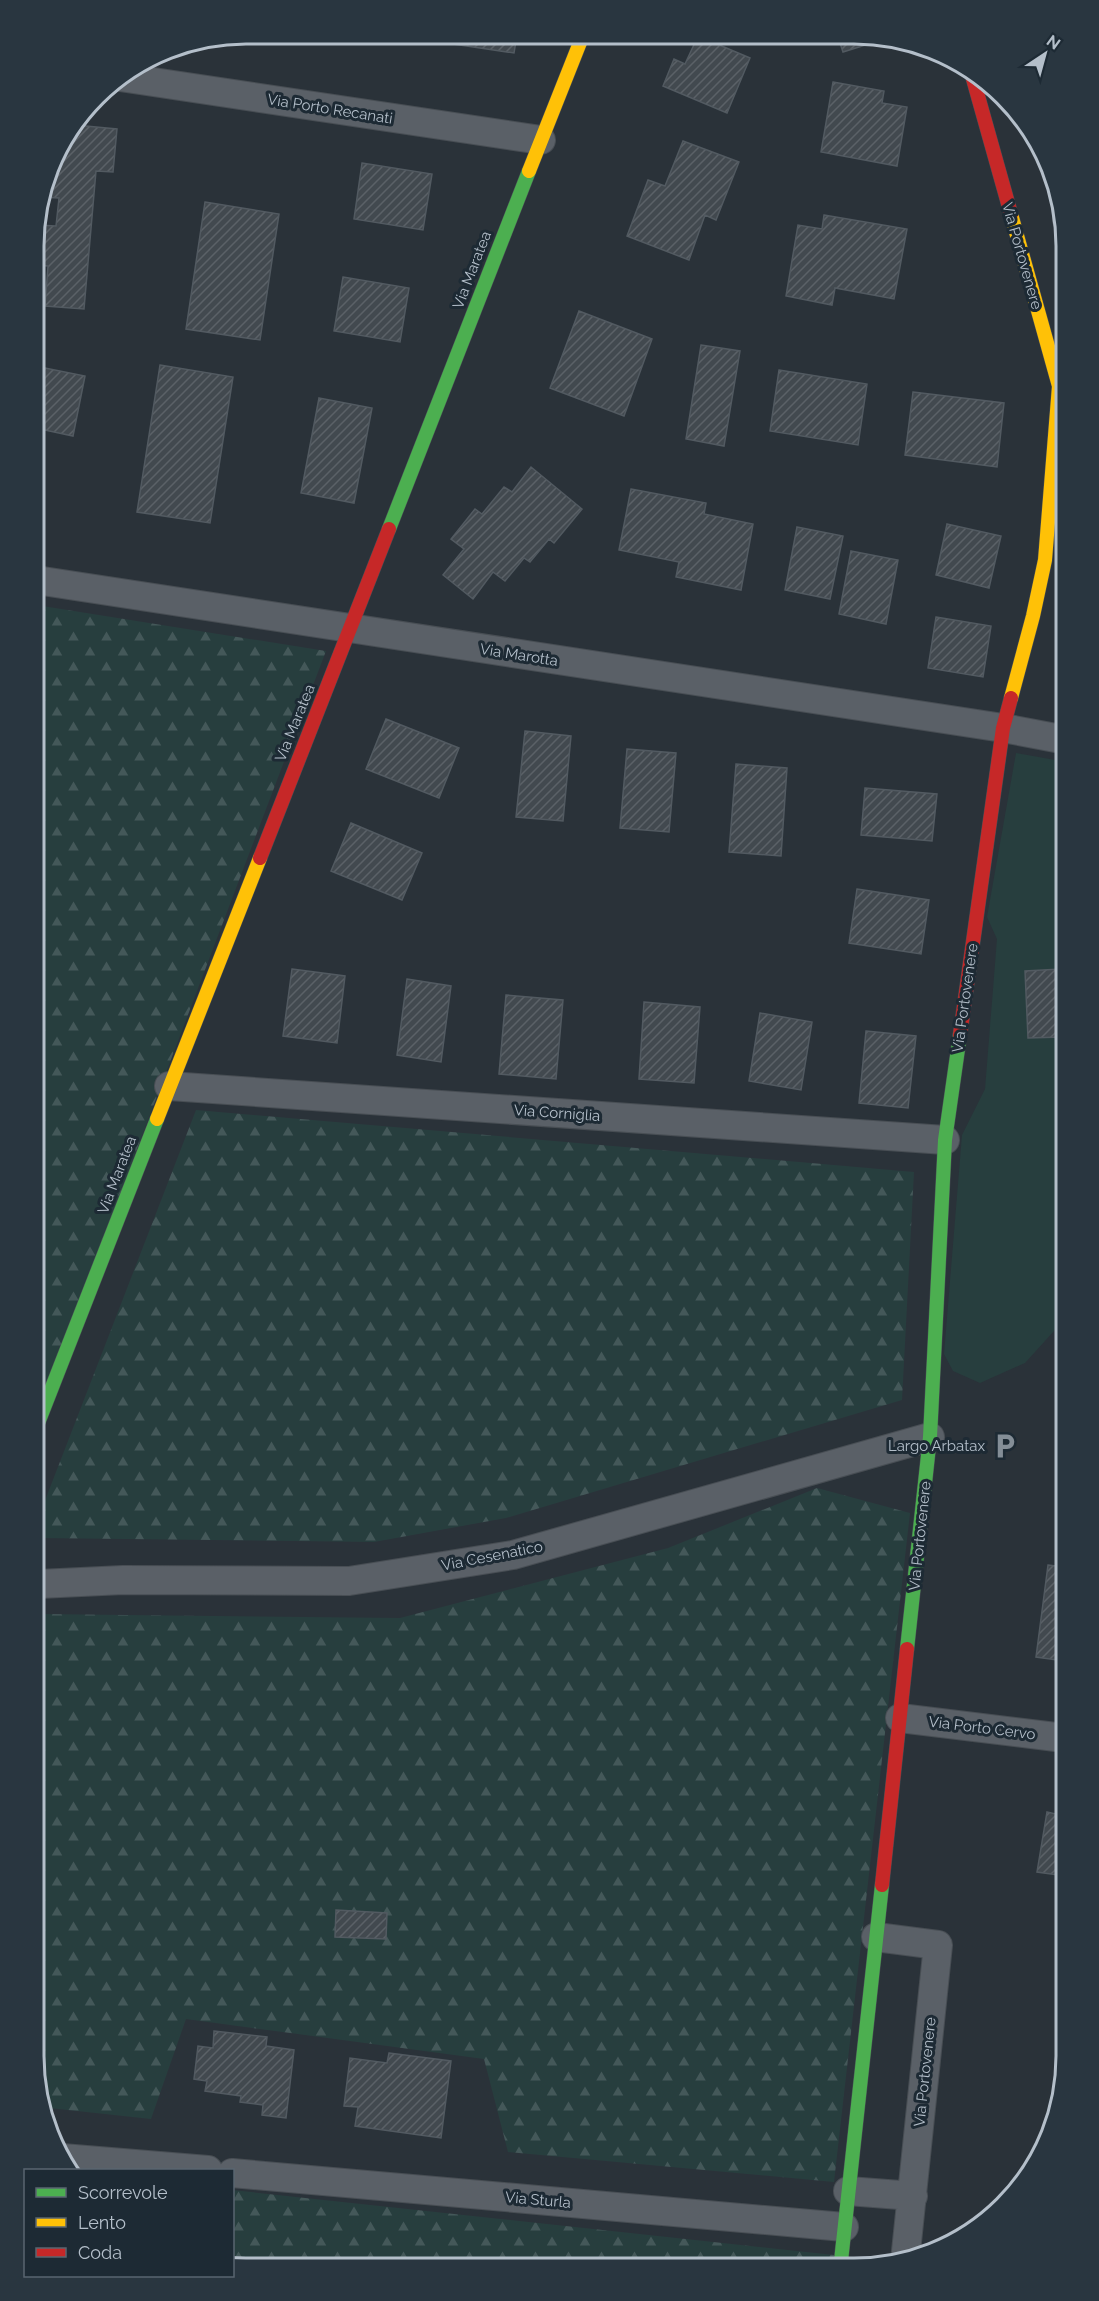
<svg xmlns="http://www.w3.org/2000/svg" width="1099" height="2301" font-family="Raleway,sans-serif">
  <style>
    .green { fill: #273e3e }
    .forest { fill: url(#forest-firs); fill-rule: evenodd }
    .building { fill: url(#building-hatch); stroke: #525a61; stroke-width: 1.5 }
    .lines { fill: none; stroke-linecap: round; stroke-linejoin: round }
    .street-casing { stroke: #484e54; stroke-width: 30 }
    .fast-casing { stroke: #484e54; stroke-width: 15 }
    .slow-casing { stroke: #484e54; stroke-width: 15 }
    .jam-casing { stroke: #484e54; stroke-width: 15 }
    .street { stroke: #5a6067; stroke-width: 28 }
    .fast { stroke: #4caf50; stroke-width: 14 }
    .slow { stroke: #ffc107; stroke-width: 14 }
    .jam { stroke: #c62828; stroke-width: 14 }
    .labels { text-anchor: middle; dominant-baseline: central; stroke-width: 6; stroke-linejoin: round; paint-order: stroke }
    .street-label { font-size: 15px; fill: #b4bfca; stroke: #1d2a34 }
    .poi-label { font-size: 15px; fill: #b4bfca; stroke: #1d2a34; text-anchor: end }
    .rim { fill: none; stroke: #b4bfca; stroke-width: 3 }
  </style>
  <defs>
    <pattern id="forest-firs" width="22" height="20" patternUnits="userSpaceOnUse" patternTransform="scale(1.5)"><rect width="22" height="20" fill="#273e3e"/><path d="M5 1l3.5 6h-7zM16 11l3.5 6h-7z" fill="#445859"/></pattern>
    <pattern id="building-hatch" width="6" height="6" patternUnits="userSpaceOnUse" patternTransform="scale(1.5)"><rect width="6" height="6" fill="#42494f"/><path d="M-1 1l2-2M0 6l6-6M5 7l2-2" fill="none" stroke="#5b6167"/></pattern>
  </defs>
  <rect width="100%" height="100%" fill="#2a3239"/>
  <path class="green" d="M1016 753 1061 761V969L1025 971 1028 1038 1062 1037 1063 1321 1025 1363 980 1383 953 1371 944 1354 962 1135 985 1089 997 939 987 917Z"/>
  <path class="forest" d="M36 605 326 651 38 1410Z
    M196 1110 914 1172 902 1400 506 1518 374 1542 39 1538V1516Z
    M817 1488 910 1513 834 2182 508 2152 484 2059 186 2019 151 2119 40 2107 39 1614 400 1618 668 1548ZM337 1910 387 1913 386 1939 335 1936Z
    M232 2190 834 2255V2261L233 2264Z"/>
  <path class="building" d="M448 34 517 35 514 53 447 43Z
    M698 36 750 58 727 113 663 86 674 59 685 64Z
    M838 37H891L843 52Z
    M833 82 884 91 882 103 907 107 897 166 821 152Z
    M75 125 117 129 113 172 96 171 84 309 45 306 48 266 35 265 38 225 56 226 59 198 41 197 53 157 64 158 66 137Z
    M683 141 739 162 716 220 705 215 689 260 627 236 648 180 665 186Z
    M362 163 432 174 423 230 354 219Z
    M1051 173 1059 190V242L1053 222Z
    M205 202 279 214 260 340 186 329Z
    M824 215 907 229 894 299 835 288 832 305 786 296 798 225 822 229Z
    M343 277 409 288 400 342 334 331Z
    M579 311 652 339 624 416 550 388Z
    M701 345 740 351 724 446 686 439Z
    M160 365 233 377 210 523 137 512Z
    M35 366 85 376 73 436 35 428Z
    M779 370 867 384 858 445 770 431Z
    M913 392 1004 403 997 467 905 455Z
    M319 398 372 408 354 503 301 493Z
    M531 467 582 509 554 543 549 539 530 562 524 558 505 581 493 572 473 599 443 575 464 549 451 539 475 509 482 514 504 487 512 492Z
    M631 489 706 503 704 514 753 524 741 590 676 577 679 562 619 550Z
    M947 524 1001 536 989 588 936 575Z
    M797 527 843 536 830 599 785 590Z
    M851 551 898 560 886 624 839 614Z
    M936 617 991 626 983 677 928 668Z
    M386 719 459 748 439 798 366 769Z
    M525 731 571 736 563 821 516 817Z
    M627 749 676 753 669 832 620 828Z
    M736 764 787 768 781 856 729 852Z
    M865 788 937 794 932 841 861 835Z
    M351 823 422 853 402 900 331 871Z
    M857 889 929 900 921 954 849 943Z
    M292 969 345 976 337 1043 283 1036Z
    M1061 969 1062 1037 1028 1038 1025 971Z
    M407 979 451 986 441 1062 397 1055Z
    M506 995 563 1000 556 1079 499 1074Z
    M644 1002 700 1007 694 1083 639 1079Z
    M760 1013 812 1022 801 1090 749 1081Z
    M866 1031 916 1036 908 1108 859 1103Z
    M1048 1565 1064 1567V1661L1036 1657Z
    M1047 1812 1065 1816V1876L1037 1872Z
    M336 1910 387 1913 386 1939 335 1937Z
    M214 2031 267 2037 266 2046 294 2050 286 2118 262 2115 263 2105 240 2102 241 2096 205 2091 207 2081 194 2079 198 2046 213 2048Z
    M389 2053 451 2061 441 2138 355 2126 358 2107 344 2106 350 2058 387 2063Z"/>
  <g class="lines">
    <g class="street-casing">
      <path id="street" d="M120 77 541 140
        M36 580 1003 728 1061 739
        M169 1086 945 1140
        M39 1584 123 1580 349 1581 513 1555 930 1437
        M900 1718 1064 1738
        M876 1937 938 1945 905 2261
        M62 2158 208 2170
        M232 2173 844 2227
        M848 2191 913 2196"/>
    </g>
    <g class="fast-casing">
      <path id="fast" d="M389 529 529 171
        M38 1423 157 1119
        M907 1649 930 1437 945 1140 960 1035
        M841 2261 882 1885"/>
    </g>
    <g class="slow-casing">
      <path id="slow" d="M529 171 583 35
        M1011 214 1059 386 1045 560 1033 616 1011 698
        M157 1119 260 858"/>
    </g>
    <g class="jam-casing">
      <path id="jam" d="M972 75 1011 214
        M260 858 389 529
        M960 1035 1003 728 1011 698
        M882 1885 907 1649"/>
    </g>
    <use href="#street" class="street"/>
    <use href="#fast" class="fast"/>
    <use href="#slow" class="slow"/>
    <use href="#jam" class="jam"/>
  </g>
  <defs>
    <g id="parking-bare" transform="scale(2.07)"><path d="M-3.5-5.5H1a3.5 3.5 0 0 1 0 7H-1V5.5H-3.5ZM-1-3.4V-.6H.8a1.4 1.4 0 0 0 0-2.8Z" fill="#848e97" stroke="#1d2a34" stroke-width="2.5" paint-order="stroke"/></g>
  </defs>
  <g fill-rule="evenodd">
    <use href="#parking-bare" x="1005" y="1446"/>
  </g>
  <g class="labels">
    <g class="street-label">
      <text transform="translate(330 109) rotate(9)">Via Porto Recanati</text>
      <text transform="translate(1022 256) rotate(74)">Via Portovenere</text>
      <text transform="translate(472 270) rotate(-69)">Via Maratea</text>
      <text transform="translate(519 655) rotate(9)">Via Marotta</text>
      <text transform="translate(295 723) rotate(-68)">Via Maratea</text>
      <text transform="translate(965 998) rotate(-82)">Via Portovenere</text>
      <text transform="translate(557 1113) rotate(4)">Via Corniglia</text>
      <text transform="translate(117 1175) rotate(-69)">Via Maratea</text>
      <text transform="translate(920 1536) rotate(-84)">Via Portovenere</text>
      <text transform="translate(492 1556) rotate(-11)">Via Cesenatico</text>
      <text transform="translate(982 1728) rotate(7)">Via Porto Cervo</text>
      <text transform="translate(925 2072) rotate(-84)">Via Portovenere</text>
      <text transform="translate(538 2200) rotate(5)">Via Sturla</text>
    </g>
    <g class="poi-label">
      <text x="985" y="1446">Largo Arbatax</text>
    </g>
  </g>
  <path d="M0 0H1099V2301H0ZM246 44H854A202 202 0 0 1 1056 246V2056A202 202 0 0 1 854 2258H246A202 202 0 0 1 44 2056V246A202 202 0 0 1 246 44Z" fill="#293640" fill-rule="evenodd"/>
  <path class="rim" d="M246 44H854A202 202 0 0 1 1056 246V2056A202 202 0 0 1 854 2258H246A202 202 0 0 1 44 2056V246A202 202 0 0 1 246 44Z"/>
  <rect x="24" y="2169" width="210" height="108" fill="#1d2a34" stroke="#596670" stroke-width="1.5"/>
  <rect x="36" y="2188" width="30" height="9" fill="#4caf50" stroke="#596670" stroke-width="1.5"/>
  <text x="78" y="2199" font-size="18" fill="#b4bfca">Scorrevole</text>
  <rect x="36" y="2218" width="30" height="9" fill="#ffc107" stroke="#596670" stroke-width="1.5"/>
  <text x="78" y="2229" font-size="18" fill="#b4bfca">Lento</text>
  <rect x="36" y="2248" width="30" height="9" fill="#c62828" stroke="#596670" stroke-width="1.5"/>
  <text x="78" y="2259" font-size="18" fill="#b4bfca">Coda</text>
  <g transform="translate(1045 54) rotate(36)" stroke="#1d2a34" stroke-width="4.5" paint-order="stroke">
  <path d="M0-4.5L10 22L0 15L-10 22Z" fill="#b4bfca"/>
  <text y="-9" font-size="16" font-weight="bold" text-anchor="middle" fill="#b4bfca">N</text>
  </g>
</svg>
